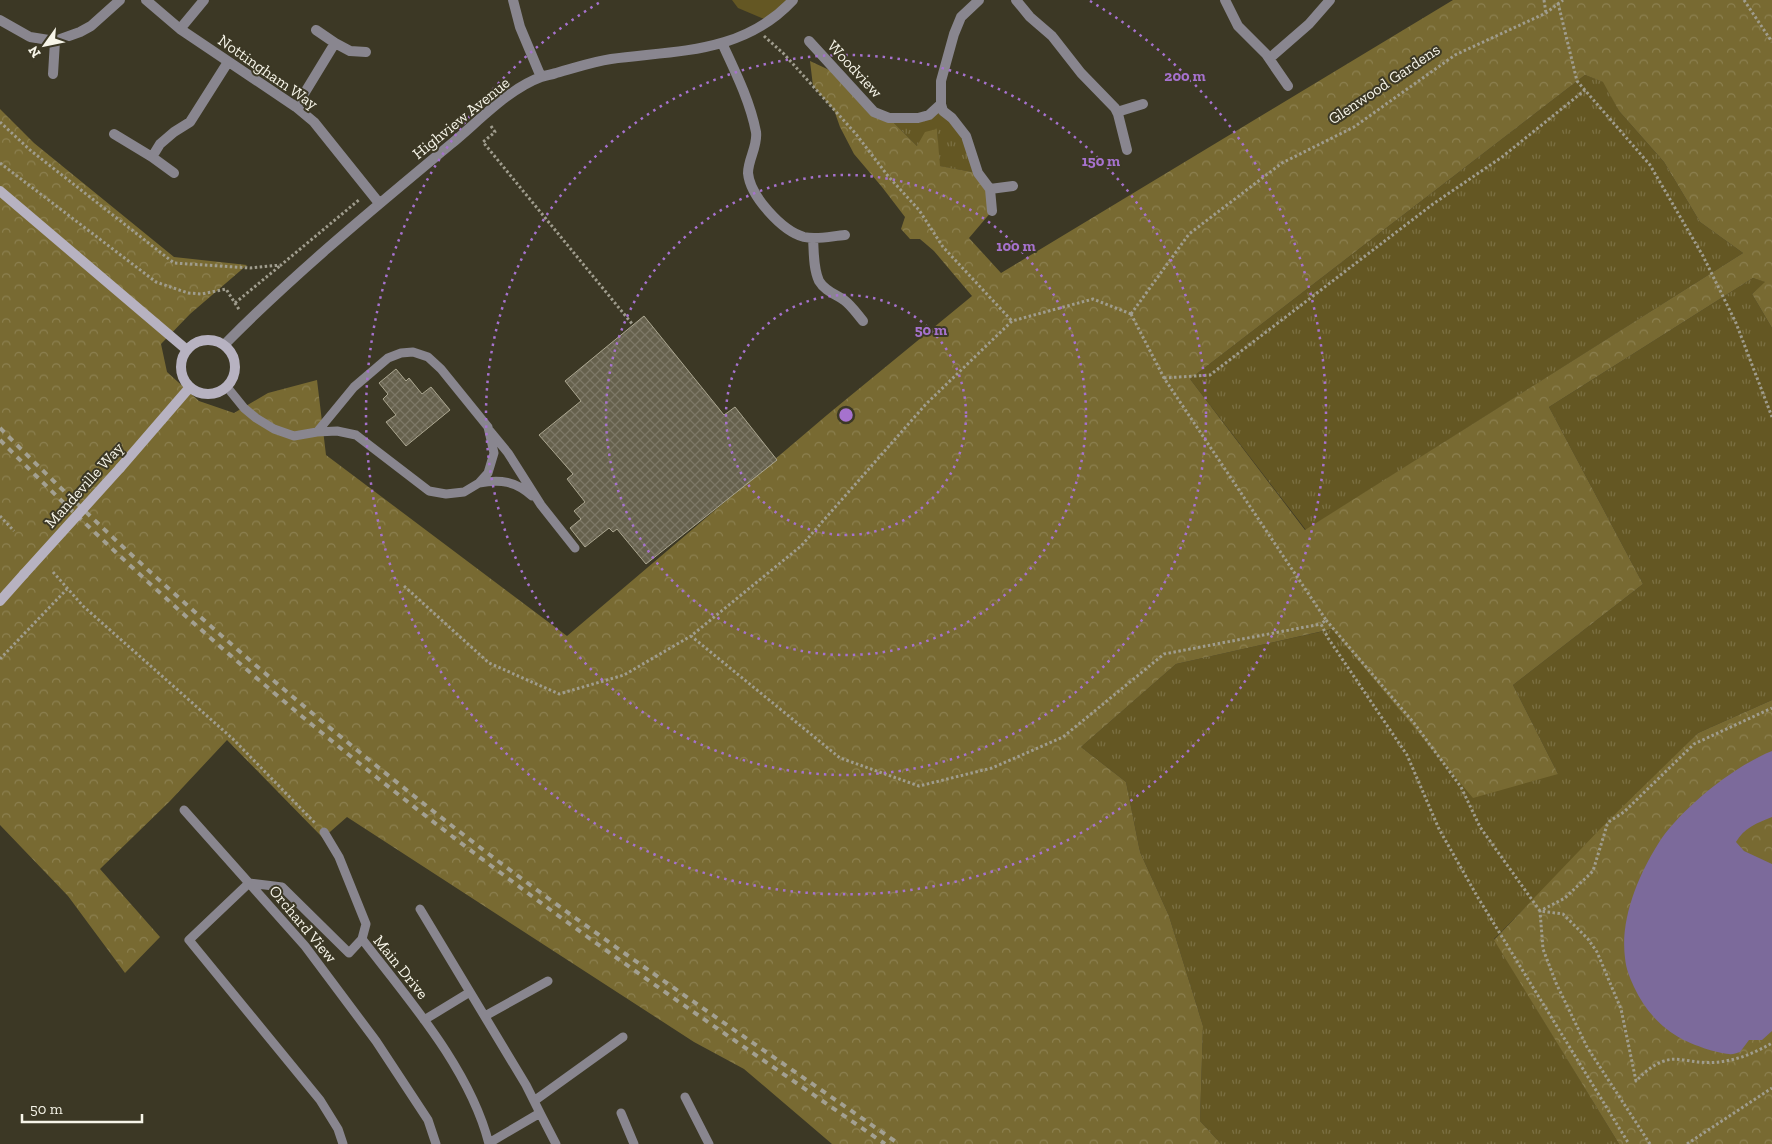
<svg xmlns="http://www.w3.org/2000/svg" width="1772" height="1144" font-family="'Zilla Slab',serif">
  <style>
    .grass { fill: url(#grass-tufts) }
    .forest { fill: url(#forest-crowns); fill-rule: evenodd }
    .park { fill: #645723 }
    .water { fill: #7c6a9b }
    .building { fill: url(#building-cross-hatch); stroke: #aca791 }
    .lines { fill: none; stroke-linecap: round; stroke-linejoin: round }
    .path { stroke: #a09d8e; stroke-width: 3; stroke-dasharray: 2.5 2.5; stroke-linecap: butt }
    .lane { stroke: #89868f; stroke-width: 9 }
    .street { stroke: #89868f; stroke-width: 10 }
    .secondary { stroke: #b7b2c1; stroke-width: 10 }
    .rail { stroke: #a3a091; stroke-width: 4; stroke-dasharray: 6 6; stroke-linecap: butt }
    .secondary-bridge { stroke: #b7b2c1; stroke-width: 10 }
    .ring { fill: none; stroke: #a672ce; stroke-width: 2.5; stroke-dasharray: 2.5 5 }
    .labels { text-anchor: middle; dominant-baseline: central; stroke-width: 4; stroke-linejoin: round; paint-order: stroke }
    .street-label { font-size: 16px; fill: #f7f5e9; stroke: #3c3825 }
    .centre { fill: #a672ce; stroke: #3c3825; stroke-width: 2.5 }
    .ring-label { font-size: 15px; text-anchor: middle; font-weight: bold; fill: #a672ce; stroke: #3c3825; stroke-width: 4; stroke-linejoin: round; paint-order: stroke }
  </style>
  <defs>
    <pattern id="grass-tufts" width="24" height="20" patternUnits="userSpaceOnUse" patternTransform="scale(1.25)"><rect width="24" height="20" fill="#645723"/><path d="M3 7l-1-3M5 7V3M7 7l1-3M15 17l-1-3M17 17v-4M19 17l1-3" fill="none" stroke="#7b7043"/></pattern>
    <pattern id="forest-crowns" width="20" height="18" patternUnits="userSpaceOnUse" patternTransform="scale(1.25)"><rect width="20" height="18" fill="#786a32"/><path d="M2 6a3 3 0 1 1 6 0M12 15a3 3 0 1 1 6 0" fill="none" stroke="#8c8050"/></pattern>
    <pattern id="building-cross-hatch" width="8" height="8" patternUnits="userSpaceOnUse" patternTransform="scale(1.25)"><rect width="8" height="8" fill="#66614d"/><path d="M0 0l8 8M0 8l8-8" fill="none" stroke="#7d7867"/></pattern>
  </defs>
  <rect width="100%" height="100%" fill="#3c3825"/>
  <path class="grass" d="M1585 75 1604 82 1619 111 1664 162 1700 222 1743 253 1306 530 1190 379Z
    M941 104 961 128 978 173 939 166 937 129 918 147 889 118H918Z
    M1753 278 1766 282 1752 294 1772 328V700L1698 733 1494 939 1619 1144H1221L1200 1121 1203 1026 1169 916 1140 852 1126 782 1081 747 1176 664 1333 629 1558 774 1513 685 1643 584 1549 407Z"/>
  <path class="forest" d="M1453 0H1772V328L1752 294 1765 282 1753 278 1549 407 1643 584 1513 685 1558 774 1473 798 1332 629 1176 664 1081 747 1126 782 1140 852 1169 916 1203 1026 1200 1121 1221 1144H832L744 1069 694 1042 347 817 323 838 227 740 170 801 100 869 160 937 125 973 68 896 0 825V109L34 143 174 257 247 265 190 314 161 344 167 372 199 401 234 413 268 393 317 380 326 455 567 636 827 415 972 296 934 251 920 239H910L901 229 905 217 882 187 854 154 840 127 834 110 813 86 810 61 840 75 874 112 889 118 917 146 925 132 937 129 940 166 978 173 990 189 992 211 969 238 1001 273ZM1585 75 1603 82 1619 111 1664 162 1700 222 1743 253 1305 530 1190 379Z
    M1772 700V1144H1619L1494 940 1602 827 1698 733Z"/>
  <path class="park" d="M732 0H793L769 21 738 8Z"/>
  <path class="water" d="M1772 751V817C1757 823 1744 828 1736 842L1744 851 1772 864V1031L1762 1040H1749L1740 1052C1736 1053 1732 1055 1729 1054 1716 1053 1693 1045 1682 1039 1661 1028 1644 1009 1634 987 1630 978 1626 969 1625 958 1620 919 1638 876 1658 844 1680 809 1734 766 1772 751Z"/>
  <path class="building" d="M644 316 724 415 735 407 777 460 646 564 617 529 613 532 609 528 585 547 570 528 581 519 574 511 585 502 567 479 573 474 539 435 581 401 565 381Z
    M396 369 406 381 409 378 422 394 431 387 450 410 406 446 386 422 396 415 383 399 388 394 379 383Z"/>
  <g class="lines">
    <path class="path" d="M1544 0 1546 13
      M1744 0 1772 42
      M1558 3 1577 81 1650 165 1703 256 1736 323 1772 417
      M764 36 784 54 856 134 888 176 919 210 943 247 1012 321
      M0 122 30 150 174 263 250 268 281 265 360 199
      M491 126 495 132 483 142 633 325
      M0 163 156 282 188 293 202 294 226 289 240 311
      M235 303 281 265
      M1131 314 1093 299 1012 321 926 404 801 546 691 636 840 758 919 786 992 768 1063 737 1164 654 1321 624
      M1131 314 1164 378 1326 620 1321 624 1328 638 1407 755 1439 829 1477 896 1629 1144
      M1131 314 1189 234 1282 163 1354 127 1455 55 1546 13 1563 0
      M1164 378 1210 375 1433 204 1502 157 1585 90
      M0 516 14 531
      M53 572 83 606 233 739 316 824
      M404 586 489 663 559 694 624 675 691 636
      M1326 620 1414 723 1461 787 1480 827 1540 911 1563 914 1588 939 1597 952 1621 1009 1636 1081C1644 1073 1652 1065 1664 1061 1675 1057 1687 1061 1698 1062 1724 1065 1750 1056 1772 1043
      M0 659 67 589
      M1650 1144 1587 1047 1556 983 1543 949 1540 911 1565 898 1593 871 1607 825 1610 821 1624 812 1694 744 1772 708
      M1687 1144 1772 1088"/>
    <path class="lane" d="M227 387 244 408 256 418 274 429 294 436 317 432 337 431 356 435 429 491 446 494 464 492 479 483 488 473 494 453 488 427 441 369 428 357 413 352 401 353 388 358 354 387 317 432
      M490 431 508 453 541 505 575 548
      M479 483C500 479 516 481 532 496
      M184 810 249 883 282 887 349 953 362 939
      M324 832 339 857 366 924 362 939
      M420 909 526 1085 540 1113
      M362 939C409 1000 470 1069 489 1144
      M485 1016 548 981
      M424 1020 470 992
      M685 1097 709 1144
      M534 1101 623 1037
      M621 1113 634 1144
      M489 1143 540 1113 556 1144
      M343 1144 338 1129 320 1100 189 940 249 883 305 946 376 1041 428 1120 436 1144"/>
    <path class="street" d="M146 0 180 29 296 107 314 122 379 203
      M513 0 520 27 541 77
      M1016 0 1030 17 1052 36 1081 73 1115 108 1118 114 1127 150
      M1225 0 1238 26 1266 54 1288 86
      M0 20 30 37 55 41 80 32 91 26 120 0
      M180 29 204 0
      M316 30 335 43
      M809 41 874 112 889 118H918L929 115 941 104V81L954 34 961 17 979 0
      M722 43C735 71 750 101 756 132 758 146 748 159 748 173 750 196 782 231 804 237 817 240 832 236 845 235
      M1270 58 1309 24 1330 0
      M53 74 55 41
      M941 104 943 111 952 118 966 136 978 173 990 189 1013 186
      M296 107 335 43 350 51 366 52
      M1117 112 1143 104
      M114 134 152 157 160 144 174 132 190 122 228 62
      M152 157 174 173
      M990 189 992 211
      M813 238C814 251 813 268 819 281 825 291 835 294 844 300 852 306 857 314 863 321
      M224 345C295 273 373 209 451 144 478 122 508 89 541 77 546 75 551 75 556 73 575 68 591 62 611 59 677 50 743 54 793 0"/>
    <path class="secondary" d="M0 191 187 350
      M181 367a27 27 0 1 1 54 0a27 27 0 1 1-54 0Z
      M120 468 190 387
      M0 601 24 574"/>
    <path class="rail" d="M0 428C136 565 282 692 433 811 583 929 743 1035 899 1144
      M0 440C160 601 334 750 517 885 637 975 762 1059 885 1144"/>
    <path class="secondary-bridge" d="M24 574 120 468"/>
  </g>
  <g class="ring">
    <circle cx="846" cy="415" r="120"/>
    <circle cx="846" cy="415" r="240"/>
    <circle cx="846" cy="415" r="360"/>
    <path d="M1090 1A480 480 0 1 1 602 1"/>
  </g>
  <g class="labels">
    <g class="street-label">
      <text transform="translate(855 69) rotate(47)">Woodview</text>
      <text transform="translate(268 72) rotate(35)">Nottingham Way</text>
      <text transform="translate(1384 84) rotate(-34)">Glenwood Gardens</text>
      <text transform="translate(461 118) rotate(-39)">Highview Avenue</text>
      <text transform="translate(84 485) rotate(-48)">Mandeville Way</text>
      <text transform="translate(303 924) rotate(50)">Orchard View</text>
      <text transform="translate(401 967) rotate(51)">Main Drive</text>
    </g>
  </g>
  <circle cx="846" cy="415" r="8" class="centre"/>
  <g class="ring-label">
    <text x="1185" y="81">200 m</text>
    <text x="1101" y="166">150 m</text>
    <text x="1016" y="251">100 m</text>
    <text x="931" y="335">50 m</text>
  </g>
  <g transform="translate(45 45) rotate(237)" stroke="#3c3825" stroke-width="4" paint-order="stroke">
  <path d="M0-4L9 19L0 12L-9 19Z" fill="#f7f5e9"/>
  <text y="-8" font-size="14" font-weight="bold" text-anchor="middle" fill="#f7f5e9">N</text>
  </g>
  <path d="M22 1114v8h120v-8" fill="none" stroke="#f7f5e9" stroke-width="2.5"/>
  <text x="30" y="1114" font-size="15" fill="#f7f5e9" stroke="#3c3825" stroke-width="4" paint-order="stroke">50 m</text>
</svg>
